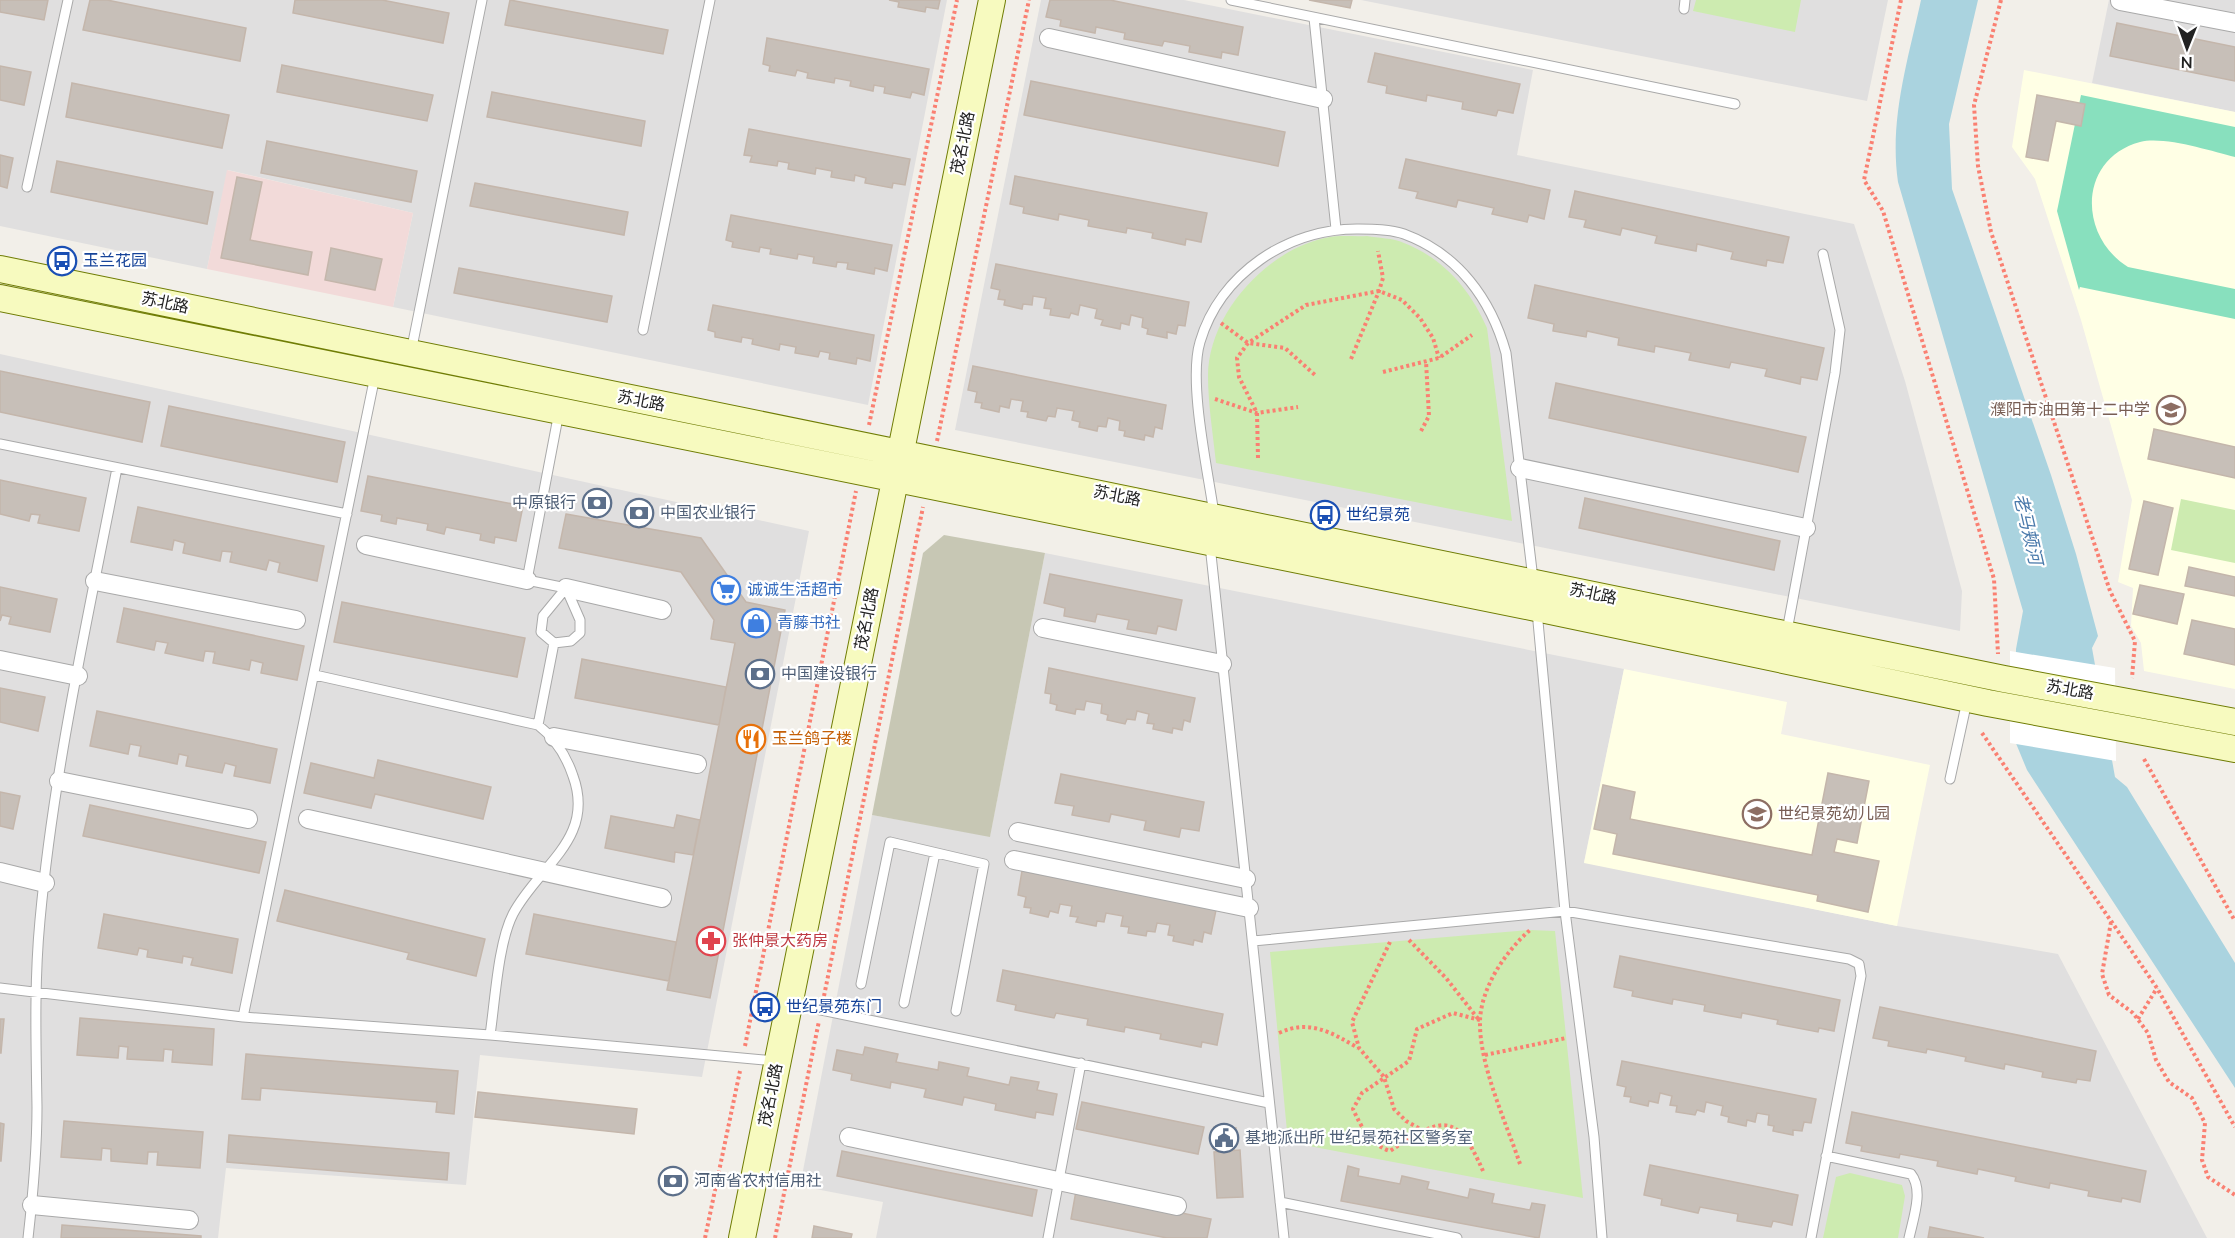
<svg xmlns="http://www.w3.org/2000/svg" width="2235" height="1238" font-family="'Nunito Sans','Noto Sans SC',sans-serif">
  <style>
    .residential { fill: #e0dfdf }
    .commercial { fill: #f2dad9 }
    .education { fill: #ffffe5 }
    .construction { fill: #c7c7b4 }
    .grass { fill: #cdebb0 }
    .pitch { fill: #88e0be }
    .water { fill: #aad3df }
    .pier { fill: #fff }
    .building { fill: #c7bfb8; stroke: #c4b6ab; stroke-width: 1.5 }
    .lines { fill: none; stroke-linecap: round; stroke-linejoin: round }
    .lane-casing { stroke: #a9a9a9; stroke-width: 11 }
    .street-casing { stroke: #a9a9a9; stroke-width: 20 }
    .secondary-casing { stroke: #707d05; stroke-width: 28 }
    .path { stroke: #fa8072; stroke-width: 4; stroke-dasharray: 3 3; stroke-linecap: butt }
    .lane { stroke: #fff; stroke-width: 9 }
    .street { stroke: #fff; stroke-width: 18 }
    .secondary { stroke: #f7fabf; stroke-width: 26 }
    .labels { text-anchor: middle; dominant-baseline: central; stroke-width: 4.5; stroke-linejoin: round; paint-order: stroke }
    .street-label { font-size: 16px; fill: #222; stroke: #fff }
    .transit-label { font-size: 16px; fill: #164399; stroke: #fff; text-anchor: start }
    .education-label { font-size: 16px; fill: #785e54; stroke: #fff; text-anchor: end }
    .service-label { font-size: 16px; fill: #4e5e75; stroke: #fff; text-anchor: start }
    .shop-label { font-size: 16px; fill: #366cbe; stroke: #fff; text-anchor: start }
    .food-label { font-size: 16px; fill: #c56008; stroke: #fff; text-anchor: start }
    .health-label { font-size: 16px; fill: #be3a42; stroke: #fff; text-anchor: start }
    .water-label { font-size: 18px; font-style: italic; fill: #4a7aab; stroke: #fff }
  </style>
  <rect width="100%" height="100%" fill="#f2efe9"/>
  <path class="residential" d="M0 0H947L868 405 393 307 413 213 228 170 207 269 0 226Z
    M1041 0H1184L1533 70 1517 155 1854 224 1905 381 1962 591 1960 631 955 430Z
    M1361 0H1888L1867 101Z
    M2109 0H2235V112L2092 83Z
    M0 354 809 531 702 1077 480 1055 466 1185 226 1168 218 1238H0Z
    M1045 553 1624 669 1584 862 1897 926 2058 954 2207 1238H876L883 1202 800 1186 872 815 990 836Z"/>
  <path class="commercial" d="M227 170 413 213 393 307 207 269Z"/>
  <path class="education" d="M2024 70 2235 112V689L2144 671 2141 643 2131 626 2133 588 2118 582 2132 500 2081 320 2035 179 2012 147Z
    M1624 669 1787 702 1781 734 1930 765 1897 926 1584 863Z"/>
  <path class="construction" d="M944 535 1045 553 990 837 872 815 923 553Z"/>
  <path class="grass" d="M1696 0H1801L1795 32 1693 11Z
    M1367 236C1378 238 1393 238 1404 243 1444 259 1470 289 1487 328L1512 521 1216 463C1213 434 1208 404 1208 376 1208 313 1269 247 1330 237 1342 235 1355 237 1367 236Z
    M2181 499 2235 510V563L2171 550Z
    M1530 930 1555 931 1583 1198 1288 1142 1270 952Z
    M1850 1173 1902 1185 1905 1196 1898 1238H1823L1836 1177Z"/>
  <path class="pitch" d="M2081 95 2235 127V157C2210 151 2165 136 2140 142 2078 159 2078 236 2128 267L2235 289V319L2080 287 2079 290 2057 211Z"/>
  <path class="water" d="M1921 0H1978L1949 124 1952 189 2051 475 2076 554 2098 636 2092 648 2115 777 2127 787 2235 963V1088L2027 770 2015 741 2016 649 2023 611 1898 182C1889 120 1908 60 1921 0Z"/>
  <path class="pier" d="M2010 651 2115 668 2116 761 2010 743Z"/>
  <path class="building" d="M0 0H48L44 20 0 12Z
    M90 0H107L246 28 240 61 83 30Z
    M295 0H382L449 13 443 43 293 13Z
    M510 0 668 30 663 54 505 25Z
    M889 0H940L938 9 926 7 925 12 898 7 899 2Z
    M1050 0H1110L1243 27 1238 55 1222 52 1221 58 1189 52 1190 46 1164 41 1162 46 1124 39 1125 33 1096 27 1095 33 1060 26 1061 20 1046 17Z
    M1309 0H1352L1350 8Z
    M2117 23 2235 47V81L2110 56Z
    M767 38 929 69 924 95 912 92 910 98 884 93 885 87 874 85 873 91 850 86 851 81 835 78 834 83 807 78 808 73 797 70 795 76 769 71 770 66 763 64Z
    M1375 53 1520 84 1513 113 1498 110 1496 116 1462 109 1463 102 1427 95 1426 101 1386 93 1387 86 1368 82Z
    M282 65 433 95 427 121 277 92Z
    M0 66 31 72 24 105 0 100Z
    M1031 81 1285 132 1278 166 1024 115Z
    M72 83 229 115 222 148 66 117Z
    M492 92 645 121 641 146 487 117Z
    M2037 95 2085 104 2081 126 2056 121 2048 161 2026 157Z
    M749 129 910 159 905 185 893 183 892 188 865 183 866 178 855 175 854 181 831 177 832 171 816 168 815 174 788 169 789 163 778 161 777 166 750 162 752 156 744 155Z
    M267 141 417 171 411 202 261 173Z
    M0 155 13 158 7 188 0 186Z
    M1406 159 1550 190 1544 219 1529 215 1527 222 1492 214 1494 208 1458 200 1456 207 1416 198 1418 192 1399 188Z
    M57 161 213 192 207 224 51 192Z
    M1015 176 1207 213 1201 242 1186 239 1185 245 1152 238 1153 233 1127 228 1126 233 1088 226 1089 220 1059 214 1058 220 1023 213 1024 207 1010 204Z
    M237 177 262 182 250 240 312 252 308 275 221 258Z
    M475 183 628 212 624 235 470 206Z
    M1575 191 1789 237 1783 263 1767 260 1766 266 1731 259 1733 252 1697 244 1696 251 1655 243 1657 236 1622 228 1620 235 1584 227 1586 220 1569 217Z
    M731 215 892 245 887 271 875 268 874 274 847 269 848 263 837 262 836 267 813 263 814 257 798 254 797 259 770 254 771 249 760 247 759 252 732 247 733 242 726 240Z
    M331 248 382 259 375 290 325 280Z
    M996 264 1189 302 1185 326 1178 325 1176 334 1167 332V338L1147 334 1148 329 1142 327 1143 318 1131 315 1129 325 1121 323 1120 329 1101 325 1103 320 1095 318 1097 309 1080 305 1078 315 1071 313 1069 318 1050 315 1051 309 1044 308 1046 298 1033 296 1032 305 1023 304 1022 309 1004 305 1005 300 998 299 1000 290 991 288Z
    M459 268 612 296 607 322 454 293Z
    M1535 285 1824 348 1817 380 1801 377 1800 384 1765 376 1767 369 1731 362 1729 368 1689 360 1691 353 1655 346 1654 352 1618 345 1619 338 1587 331 1586 337 1553 331 1554 324 1528 318Z
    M713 305 874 335 870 361 857 358 856 364 829 359 830 353 820 351 818 357 795 353 796 347 780 344 779 350 752 344 753 339 742 337 741 342 715 337V332L708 330Z
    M973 366 1166 405 1162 429 1155 427 1153 437 1145 435 1144 440 1124 436 1125 431 1119 430 1120 421 1108 418 1106 427 1098 426 1097 431 1079 427 1080 422 1072 420 1074 411 1057 408 1055 417 1048 416 1046 421 1027 417 1028 412 1021 411 1023 401 1011 399 1009 408 1000 406 999 412 981 408 982 403 975 402 977 392 968 390Z
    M0 371 150 402 142 442 0 412Z
    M1556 383 1806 437 1798 472 1549 418Z
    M169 406 345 442 337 482 161 446Z
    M2154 429 2235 447V478L2148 459Z
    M368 476 523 506 516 541 495 537 494 543 480 540 481 534 446 527 444 534 427 530 428 524 397 518 396 524 381 521 382 515 361 511Z
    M0 480 86 498 79 531 38 523 40 515 31 514 29 521 0 514Z
    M1585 498 1780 541 1774 570 1579 528Z
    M2144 501 2173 508 2158 575 2129 569Z
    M138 507 324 546 317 581 278 572 280 563 269 560 266 570 230 562 232 552 222 551 220 561 183 553 185 543 174 540 172 550 131 542Z
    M566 514 701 538 746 602 785 610 710 998 667 990 735 643 711 639 714 620 681 572 559 548Z
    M2189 567 2235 577V596L2185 586Z
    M1050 574 1182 600 1176 630 1158 626 1156 634 1127 629 1129 620 1097 614 1095 622 1064 616 1065 608 1044 603Z
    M2140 585 2184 594 2177 624 2133 614Z
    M0 587 57 599 50 632 9 624 11 617 2 615 0 621Z
    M342 602 525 638 517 677 334 642Z
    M124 608 304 646 297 680 261 673 263 663 251 660 249 670 213 663 215 652 205 651 203 661 165 653 168 643 156 641 154 650 117 642Z
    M2192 620 2235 629V665L2184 654Z
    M582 659 726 687 719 725 575 698Z
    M1049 668 1195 698 1190 722 1184 720 1182 730 1173 728 1172 733 1153 729 1154 724 1147 723 1149 714 1137 711 1135 720 1127 719 1125 724 1107 720 1108 715 1101 713 1102 704 1086 701 1084 710 1076 709 1075 714 1056 710 1057 705 1050 703 1051 694 1045 693Z
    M0 688 45 697 38 731 0 722Z
    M97 711 277 749 270 783 234 776 236 766 225 763 222 773 186 766 188 756 179 754 177 764 139 756 141 746 130 744 128 754 90 746Z
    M378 760 491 787 483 819 375 794 371 808 304 793 311 763 374 778Z
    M1828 773 1869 781 1857 843 1837 839 1834 852 1879 861 1868 912 1817 901 1818 895 1613 854 1617 834 1594 829 1603 785 1635 792 1630 819 1812 855Z
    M1061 774 1204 802 1199 831 1181 828 1179 837 1144 830 1146 821 1111 814 1109 822 1072 815 1074 806 1055 803Z
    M0 792 20 796 13 829 0 826Z
    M90 805 266 842 259 873 83 836Z
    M677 815 700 820 693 855 675 852 674 862 605 848 611 816 674 828Z
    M1022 871 1216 910 1211 934 1204 932 1202 942 1194 940 1193 945 1173 941 1174 936 1168 935 1170 925 1157 923 1155 932 1147 931 1146 936 1128 933 1129 927 1121 926 1123 916 1106 913 1104 922 1097 921 1096 926 1076 922 1078 917 1070 916 1072 906 1060 904 1058 913 1050 911 1048 917 1030 913 1031 908 1024 907 1026 897 1018 895Z
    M285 890 485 939 476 976 407 959 409 953 277 921Z
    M104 914 238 939 232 973 191 965 193 958 183 956 182 963 147 957 148 950 139 948 137 955 98 948Z
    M534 914 676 942 669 981 526 954Z
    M1620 956 1840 1000 1834 1031 1819 1028 1818 1032 1777 1024 1778 1020 1742 1013 1741 1018 1704 1011 1705 1005 1673 999 1672 1004 1632 996 1633 991 1614 987Z
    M1003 970 1223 1014 1217 1045 1202 1042 1201 1047 1160 1039 1161 1034 1125 1027 1124 1032 1087 1025 1088 1019 1056 1013 1054 1018 1015 1010 1016 1005 997 1001Z
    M1880 1007 2096 1051 2090 1081 2077 1079 2076 1083 2042 1077 2043 1072 2005 1064 2004 1069 1965 1061 1966 1057 1927 1049 1926 1053 1888 1046 1889 1041 1873 1038Z
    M80 1018 214 1029 212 1065 172 1062 173 1050 164 1049 163 1061 127 1059 128 1047 119 1046 118 1058 77 1055Z
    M0 1019H4L1 1053H0Z
    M865 1047 898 1054 896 1062 938 1070 939 1062 969 1068 967 1076 1009 1085 1011 1077 1039 1082 1037 1090 1057 1094 1053 1115 1036 1112 1035 1118 995 1110 996 1104 964 1097 962 1105 924 1097 926 1089 891 1082 890 1088 851 1080 852 1074 833 1070 837 1050 863 1055Z
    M246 1054 458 1071 454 1114 436 1112 437 1102 261 1088 260 1100 242 1099Z
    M1622 1061 1816 1099 1811 1123 1804 1122 1802 1131 1793 1130V1135L1773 1131 1774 1126 1768 1125 1769 1115 1757 1113 1755 1122 1747 1120 1746 1126 1728 1122 1729 1117 1721 1115 1723 1106 1706 1102 1704 1112 1697 1110 1695 1115 1676 1112 1677 1106 1670 1105 1672 1096 1660 1093 1658 1103 1649 1101 1648 1106 1630 1102 1631 1097 1624 1096 1626 1087 1617 1085Z
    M478 1092 637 1109 634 1134 475 1117Z
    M1082 1102 1204 1127 1198 1154 1076 1129Z
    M1852 1112 2146 1171 2140 1202 2122 1198 2121 1202 2088 1196 2089 1191 2050 1183 2049 1188 2015 1181 2016 1177 1978 1169 1977 1174 1937 1166 1938 1161 1900 1154 1899 1158 1861 1151 1862 1146 1846 1143Z
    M64 1121 203 1132 200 1168 157 1165 158 1152H148L147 1164 111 1161V1149L102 1148 101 1160 61 1157Z
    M0 1123 4 1124 1 1161H0Z
    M1214 1127 1236 1128 1234 1150 1213 1149Z
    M229 1135 449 1153 447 1180 227 1162Z
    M1240 1150 1243 1197 1217 1198 1214 1152Z
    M842 1151 1037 1190 1032 1216 837 1176Z
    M1650 1165 1798 1195 1792 1225 1773 1221 1771 1227 1737 1221 1738 1214 1700 1207 1698 1213 1661 1205 1662 1199 1644 1195Z
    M1348 1166 1359 1169 1358 1176 1400 1184 1402 1176 1429 1182 1427 1189 1468 1198 1470 1189 1494 1194 1492 1203 1530 1210 1532 1203 1545 1205 1539 1238 1341 1201Z
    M1076 1191 1211 1219 1207 1238H1167L1071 1219Z
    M62 1225 201 1236V1238H61Z
    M814 1226 852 1234 851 1238H812Z
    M1930 1227 1984 1238H1928Z"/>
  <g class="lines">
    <g class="lane-casing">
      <path id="lane" d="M1231 0 1735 104
        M1684 9 1685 0
        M1314 18 1336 229
        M27 187 68 0
        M643 330 710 0
        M411 352 482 0
        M559 412 527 580 566 588
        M0 444 347 514
        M1214 514C1208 471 1188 382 1200 342 1220 274 1288 228 1359 229 1373 229 1390 229 1404 234 1458 254 1491 299 1506 353L1533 579
        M1210 545 1284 1238
        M1537 611 1565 911 1594 1137 1602 1238
        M1787 631 1835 373 1840 330 1823 254
        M554 643 571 641 580 633V620L566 588
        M315 675 538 725C556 739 566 755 573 776 596 839 538 866 513 914 498 943 495 1002 490 1035
        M538 725 554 643 541 632 543 616 566 588
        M1950 779 1967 701
        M1253 941 1565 911 1849 959 1859 964 1861 976 1811 1238
        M861 984 890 842 984 864 956 1011
        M0 988 243 1017 490 1035 775 1061
        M904 1003 935 853
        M792 1004 1269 1103
        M243 1017 375 376
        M1826 1156 1911 1174C1924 1190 1913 1219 1909 1238
        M1280 1202 1457 1238
        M28 1238C33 1194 37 1151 37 1107 36 1044 34 983 40 920 54 768 88 618 117 468
        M1048 1238 1081 1063"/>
    </g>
    <g class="street-casing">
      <path id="street" d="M2120 1 2235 23
        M1049 38 1323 99
        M1520 468 1806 528
        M366 545 527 580
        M95 581 296 620
        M566 588 662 610
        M1043 628 1222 664
        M0 660 78 676
        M554 737 697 764
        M59 781 248 819
        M308 819 662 898
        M1018 832 1246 879
        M1014 860 1249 908
        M0 872 45 883
        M849 1137 1177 1206
        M32 1205 189 1220"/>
    </g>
    <g class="secondary-casing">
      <path id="secondary" d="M0 269 2004 679 2235 722
        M0 298 1536 608 1988 703 2235 749
        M742 1238 992 0"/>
    </g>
    <path class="path" d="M1901 0 1864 180 1883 211 1994 579 1998 654
      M2001 0 1974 105 1978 166 1991 232 2110 591 2135 641 2132 678
      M1221 323 1248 343 1285 348 1316 376
      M1351 359 1379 291 1383 278 1378 251
      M1383 372 1439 358 1472 335
      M1215 399 1257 413 1298 407
      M869 425 957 0
      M1421 431 1429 416 1426 361
      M937 441 1029 0
      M1258 458 1257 413 1239 377 1237 358 1248 343 1306 305 1379 291 1402 300 1420 318 1433 338 1439 358
      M1982 733 2157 988 2235 1127
      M2144 759 2235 921
      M2111 922 2102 974 2109 995 2133 1013 2148 1033 2156 1060 2169 1082 2192 1098 2205 1123 2202 1160 2208 1177 2235 1195
      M1409 940 1446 978 1479 1020
      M1390 942 1352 1022 1359 1048 1384 1077 1394 1109 1406 1121 1422 1130
      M824 996 923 507
      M2138 1019 2157 988
      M1480 1020 1453 1013 1417 1029 1409 1061 1362 1093 1353 1109C1361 1127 1371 1145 1390 1151 1441 1118 1456 1109 1483 1171
      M1279 1033C1309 1019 1331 1032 1358 1048
      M745 1046 856 491
      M1485 1055 1566 1038
      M1520 1164C1506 1122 1479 1065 1480 1021 1481 987 1506 951 1530 930
      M705 1238 740 1071
      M775 1238 819 1021"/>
    <use href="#lane" class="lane"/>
    <use href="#street" class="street"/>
    <use href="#secondary" class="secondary"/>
  </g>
  <defs>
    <g id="bus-ring" transform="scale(1.5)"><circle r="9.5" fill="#fff" stroke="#1a4fb4" stroke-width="1.5"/><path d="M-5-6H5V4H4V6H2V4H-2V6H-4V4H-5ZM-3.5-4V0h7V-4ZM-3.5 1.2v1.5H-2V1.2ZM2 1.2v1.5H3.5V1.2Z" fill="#1a4fb4"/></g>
    <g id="school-ring" transform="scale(1.5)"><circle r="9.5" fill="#fff" stroke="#8d6e63" stroke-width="1.5"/><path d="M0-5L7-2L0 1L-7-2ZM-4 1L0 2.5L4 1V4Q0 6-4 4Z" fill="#8d6e63"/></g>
    <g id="bank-ring" transform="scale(1.5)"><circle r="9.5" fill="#fff" stroke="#5c6f8a" stroke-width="1.5"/><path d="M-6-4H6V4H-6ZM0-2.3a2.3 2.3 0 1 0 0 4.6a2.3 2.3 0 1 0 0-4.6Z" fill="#5c6f8a"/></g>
    <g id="supermarket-ring" transform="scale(1.5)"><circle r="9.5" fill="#fff" stroke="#3f7fe0" stroke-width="1.5"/><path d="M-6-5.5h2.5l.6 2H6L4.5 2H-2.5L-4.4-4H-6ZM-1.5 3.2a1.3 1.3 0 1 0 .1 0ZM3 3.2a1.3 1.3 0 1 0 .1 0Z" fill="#3f7fe0"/></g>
    <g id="shop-ring" transform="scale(1.5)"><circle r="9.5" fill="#fff" stroke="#3f7fe0" stroke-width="1.5"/><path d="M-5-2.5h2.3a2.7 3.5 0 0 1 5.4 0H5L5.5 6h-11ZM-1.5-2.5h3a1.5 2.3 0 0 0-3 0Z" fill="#3f7fe0"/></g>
    <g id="restaurant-ring" transform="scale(1.5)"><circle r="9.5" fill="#fff" stroke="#e8710a" stroke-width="1.5"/><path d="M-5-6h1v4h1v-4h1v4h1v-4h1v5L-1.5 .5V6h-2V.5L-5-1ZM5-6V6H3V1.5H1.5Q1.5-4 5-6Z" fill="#e8710a"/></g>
    <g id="pharmacy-ring" transform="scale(1.5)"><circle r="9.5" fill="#fff" stroke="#e0444e" stroke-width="1.5"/><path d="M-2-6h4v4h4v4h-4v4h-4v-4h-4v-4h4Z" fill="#e0444e"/></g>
    <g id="civic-ring" transform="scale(1.5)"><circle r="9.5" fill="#fff" stroke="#5c6f8a" stroke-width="1.5"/><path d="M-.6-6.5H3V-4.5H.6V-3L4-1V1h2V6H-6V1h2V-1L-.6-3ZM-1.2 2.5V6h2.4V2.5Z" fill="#5c6f8a"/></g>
  </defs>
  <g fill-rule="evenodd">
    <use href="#bus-ring" x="62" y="261"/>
    <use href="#school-ring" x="2171" y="410"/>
    <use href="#bank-ring" x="597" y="503"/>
    <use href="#bank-ring" x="639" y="513"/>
    <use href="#bus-ring" x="1325" y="515"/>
    <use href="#supermarket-ring" x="726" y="590"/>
    <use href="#shop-ring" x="756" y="623"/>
    <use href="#bank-ring" x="760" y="674"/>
    <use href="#restaurant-ring" x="751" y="739"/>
    <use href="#school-ring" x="1757" y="814"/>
    <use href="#pharmacy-ring" x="711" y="941"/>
    <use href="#bus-ring" x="765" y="1007"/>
    <use href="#civic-ring" x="1224" y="1138"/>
    <use href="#bank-ring" x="673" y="1181"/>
  </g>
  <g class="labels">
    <g class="street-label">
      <text transform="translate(963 143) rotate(-79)">茂名北路</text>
      <text transform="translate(165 303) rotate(12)">苏北路</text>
      <text transform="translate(641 401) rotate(11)">苏北路</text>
      <text transform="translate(1117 496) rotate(11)">苏北路</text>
      <text transform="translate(1593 594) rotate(12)">苏北路</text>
      <text transform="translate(867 619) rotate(-79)">茂名北路</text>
      <text transform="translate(2070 690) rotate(10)">苏北路</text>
      <text transform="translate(771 1095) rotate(-79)">茂名北路</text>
    </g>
    <g class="transit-label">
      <text x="83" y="261">玉兰花园</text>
      <text x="1346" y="515">世纪景苑</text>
      <text x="786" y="1007">世纪景苑东门</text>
    </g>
    <g class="education-label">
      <text x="2150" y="410">濮阳市油田第十二中学</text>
      <text x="1778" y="814" text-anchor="start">世纪景苑幼儿园</text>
    </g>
    <g class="service-label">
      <text x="576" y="503" text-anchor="end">中原银行</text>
      <text x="660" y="513">中国农业银行</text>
      <text x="781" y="674">中国建设银行</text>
      <text x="1245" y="1138">基地派出所 世纪景苑社区警务室</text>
      <text x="694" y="1181">河南省农村信用社</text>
    </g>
    <g class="shop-label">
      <text x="747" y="590">诚诚生活超市</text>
      <text x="777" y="623">青藤书社</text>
    </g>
    <g class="food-label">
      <text x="772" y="739">玉兰鸽子楼</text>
    </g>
    <g class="health-label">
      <text x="732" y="941">张仲景大药房</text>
    </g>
    <g class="water-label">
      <text transform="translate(2028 529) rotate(77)">老马颊河</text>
    </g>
  </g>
  <g transform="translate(2187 48) rotate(181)" stroke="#ffffff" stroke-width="4.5" paint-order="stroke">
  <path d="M0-4.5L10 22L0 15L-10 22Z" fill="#222222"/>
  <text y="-9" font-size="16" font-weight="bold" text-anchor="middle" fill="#222222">N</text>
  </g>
</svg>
